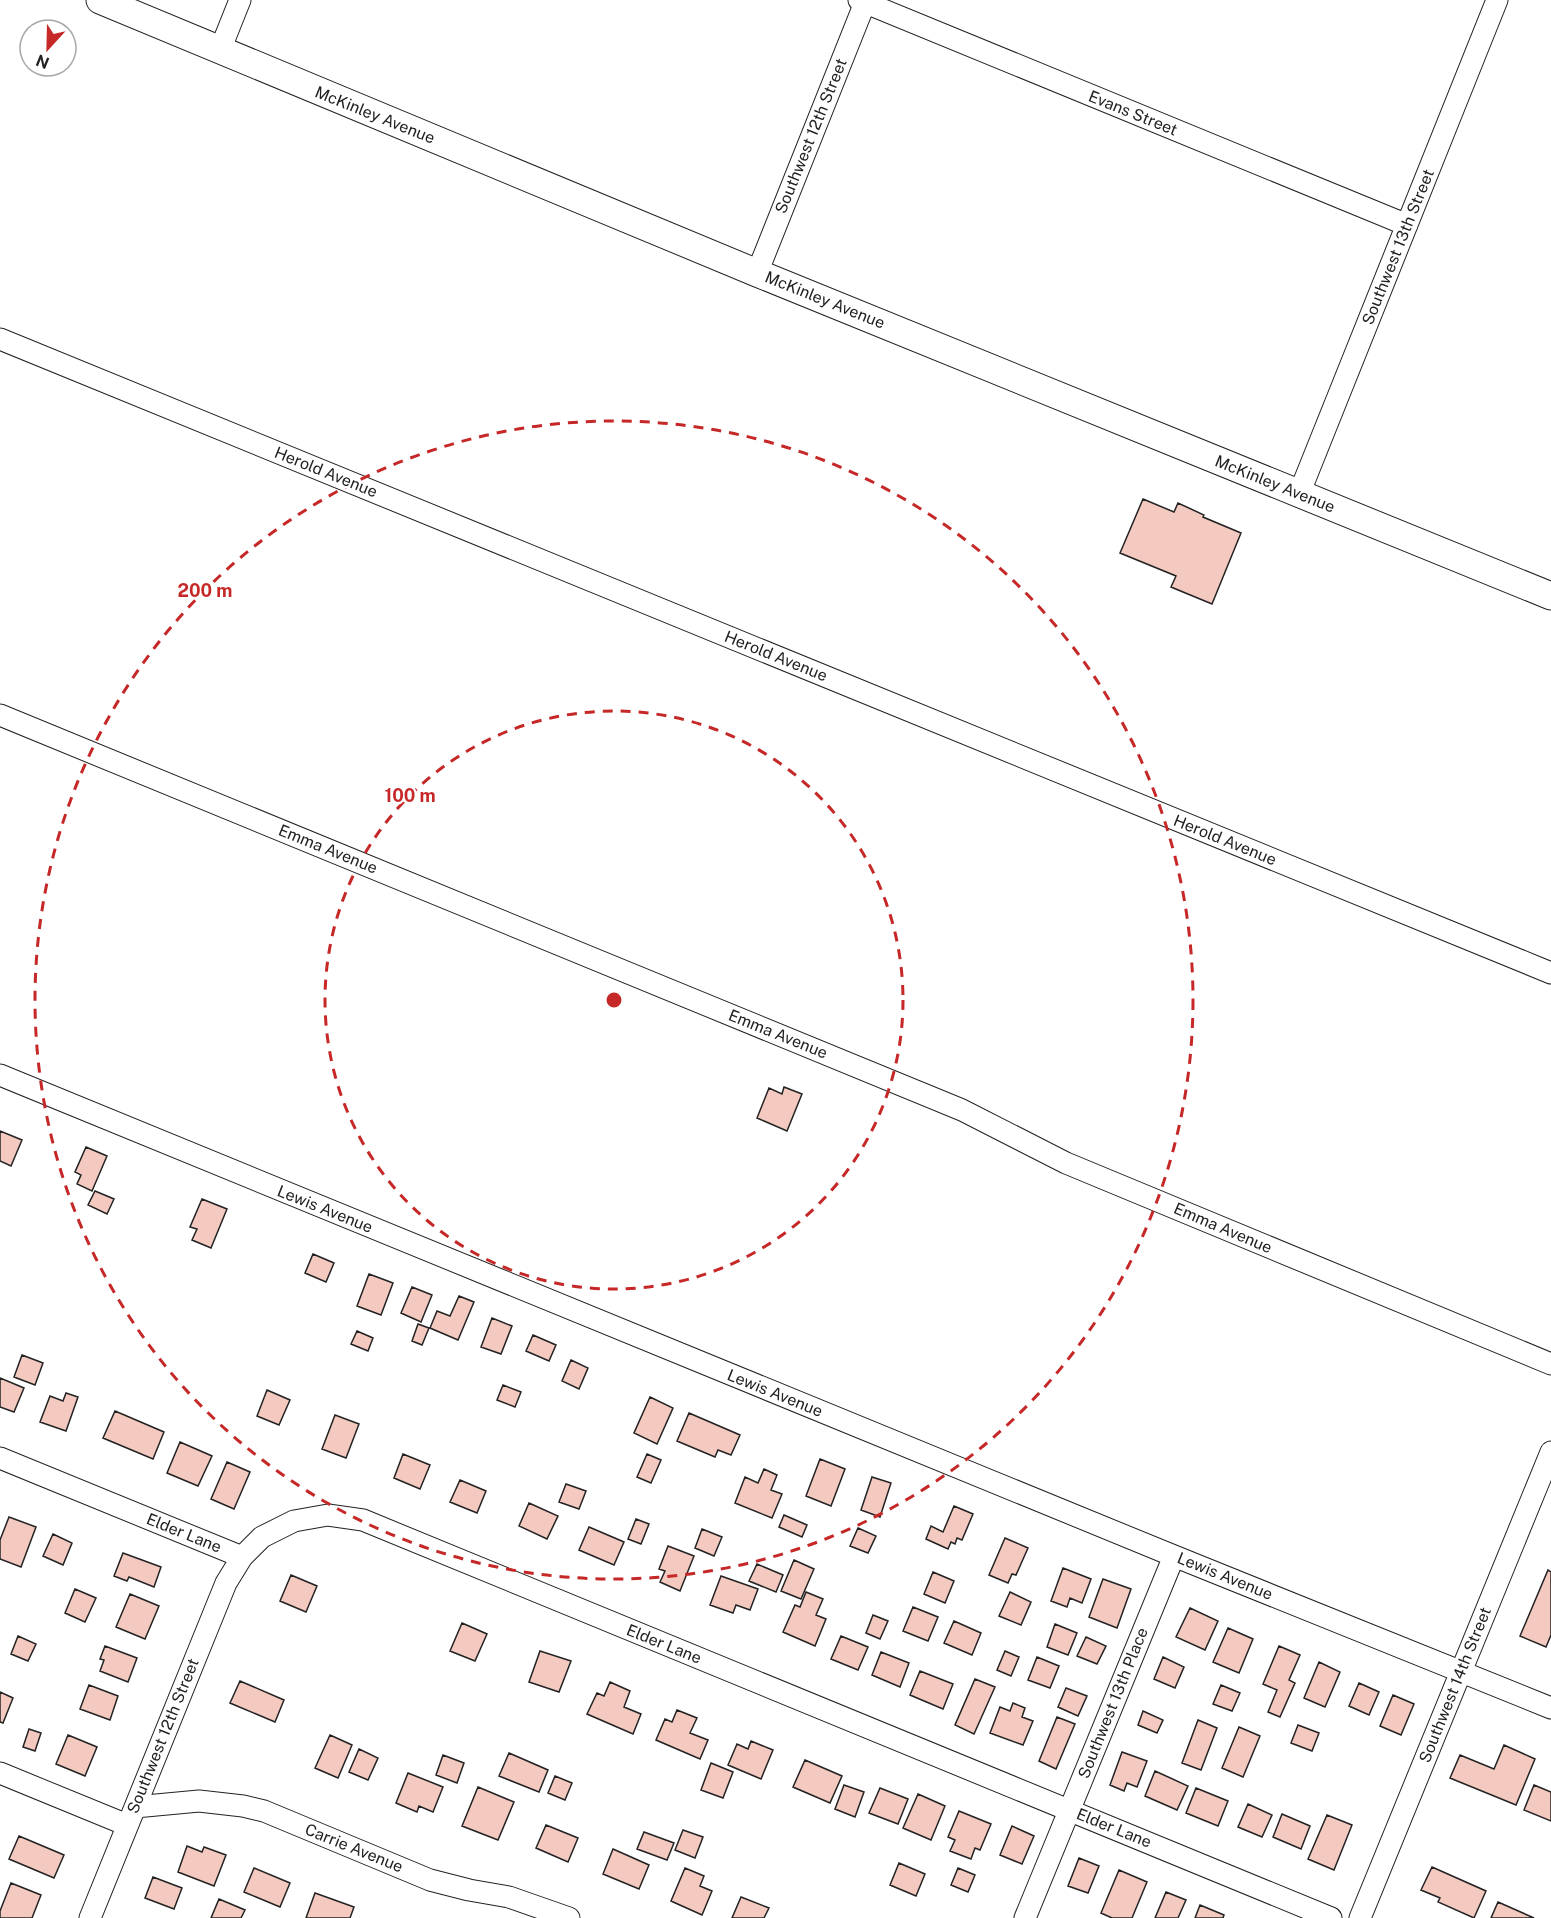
<svg xmlns="http://www.w3.org/2000/svg" width="1551" height="1918" font-family="'Public Sans',sans-serif">
  <style>
    .building { fill: #f3c9c0; stroke: #222; stroke-width: 1.5 }
    .lines { fill: none; stroke-linecap: round; stroke-linejoin: round }
    .minor-casing { stroke: #222; stroke-width: 23 }
    .major-casing { stroke: #222; stroke-width: 29 }
    .minor { stroke: #fff; stroke-width: 21 }
    .major { stroke: #fff; stroke-width: 27 }
    .ring { fill: none; stroke: #c62828; stroke-width: 3; stroke-dasharray: 10 8 }
    .labels { text-anchor: middle; dominant-baseline: central; stroke-width: 4.5; stroke-linejoin: round; paint-order: stroke }
    .street-label { font-size: 16px; fill: #222; stroke: #fff }
    .centre { fill: #c62828; stroke: #fff; stroke-width: 3 }
    .ring-label { font-size: 18px; text-anchor: middle; font-weight: bold; fill: #c62828; stroke: #fff; stroke-width: 4.5; stroke-linejoin: round; paint-order: stroke }
  </style>
  <rect width="100%" height="100%" fill="#fff"/>
  <path class="building" d="M1143 499 1174 512 1178 503 1204 515 1203 517 1241 533 1212 604 1171 587 1176 576 1120 553Z
    M784 1087 802 1094 787 1131 757 1118 769 1088 782 1094Z
    M0 1131 22 1140 11 1166 0 1161Z
    M86 1147 107 1156 92 1191 77 1184 81 1175 75 1172Z
    M95 1191 114 1199 107 1214 88 1205Z
    M202 1199 227 1209 211 1248 192 1240 197 1229 190 1227Z
    M313 1254 334 1263 326 1282 305 1273Z
    M369 1274 393 1283 381 1315 357 1306Z
    M412 1287 432 1295 421 1322 401 1313Z
    M459 1296 474 1302 458 1340 430 1328 437 1311 450 1316Z
    M492 1318 512 1326 501 1354 481 1347Z
    M418 1324 429 1328 422 1345 412 1341Z
    M357 1331 373 1338 368 1351 351 1344Z
    M533 1335 556 1345 549 1361 526 1351Z
    M22 1355 43 1363 35 1385 14 1377Z
    M571 1360 588 1368 579 1389 562 1381Z
    M0 1378 24 1388 14 1412 0 1407Z
    M503 1385 521 1392 515 1407 497 1400Z
    M267 1390 290 1400 279 1425 257 1416Z
    M66 1393 78 1397 66 1431 40 1422 50 1396 63 1401Z
    M650 1397 673 1408 657 1444 634 1433Z
    M115 1411 164 1432 153 1459 103 1438Z
    M689 1413 740 1435 731 1455 718 1450 715 1457 677 1441Z
    M335 1415 359 1424 346 1458 322 1449Z
    M180 1442 212 1456 198 1486 167 1473Z
    M403 1454 430 1465 420 1489 394 1478Z
    M647 1454 661 1460 651 1483 637 1477Z
    M820 1459 845 1469 831 1506 806 1496Z
    M227 1462 250 1472 234 1509 211 1499Z
    M764 1469 777 1475 771 1490 782 1494 772 1518 735 1503 745 1477 758 1483Z
    M872 1477 891 1483 880 1517 861 1510Z
    M460 1480 486 1491 477 1513 450 1502Z
    M566 1484 586 1491 579 1509 559 1502Z
    M529 1503 558 1516 547 1539 519 1526Z
    M954 1506 973 1514 962 1540 957 1538 955 1544 951 1542 948 1549 926 1539 931 1526 943 1532Z
    M784 1515 807 1525 802 1537 779 1527Z
    M9 1517 36 1527 21 1567 0 1559V1540Z
    M636 1519 649 1524 641 1544 628 1539Z
    M589 1527 624 1542 614 1565 579 1550Z
    M858 1528 876 1536 868 1553 850 1546Z
    M702 1529 722 1537 714 1556 695 1548Z
    M53 1534 72 1543 63 1565 43 1556Z
    M1005 1538 1028 1548 1016 1575 1012 1574 1008 1583 989 1575Z
    M668 1546 694 1556 680 1591 660 1582 665 1571 659 1569Z
    M123 1553 161 1567 154 1587 129 1577 127 1581 114 1576Z
    M794 1560 814 1569 801 1599 781 1591Z
    M757 1564 783 1575 776 1592 749 1581Z
    M1063 1568 1091 1579 1082 1603 1070 1598 1067 1607 1051 1601Z
    M1548 1570 1551 1572V1635L1546 1647 1520 1636Z
    M933 1572 954 1581 945 1603 924 1594Z
    M291 1575 317 1586 306 1612 280 1601Z
    M721 1576 758 1589 750 1610 736 1605 733 1613 710 1605Z
    M1103 1579 1131 1589 1117 1628 1089 1617Z
    M75 1589 96 1598 85 1622 65 1613Z
    M806 1592 823 1599 816 1615 826 1619 815 1646 783 1632 795 1605 800 1607Z
    M1010 1592 1031 1602 1021 1625 999 1616Z
    M130 1594 159 1606 145 1639 116 1627Z
    M913 1607 938 1617 928 1641 903 1631Z
    M1190 1608 1218 1621 1205 1650 1176 1637Z
    M873 1615 888 1621 880 1639 866 1633Z
    M954 1621 981 1633 972 1655 944 1643Z
    M462 1623 487 1634 475 1661 450 1651Z
    M1055 1624 1077 1633 1068 1655 1047 1647Z
    M1228 1628 1253 1639 1239 1673 1213 1662Z
    M18 1636 36 1644 28 1661 11 1654Z
    M841 1636 868 1647 858 1670 831 1659Z
    M1086 1637 1106 1646 1097 1664 1077 1656Z
    M105 1646 137 1658 128 1682 100 1671 104 1660 100 1659Z
    M1279 1646 1300 1655 1289 1680 1295 1683 1280 1717 1268 1712 1277 1690 1263 1684Z
    M540 1651 571 1661 559 1692 529 1682Z
    M1005 1651 1019 1657 1011 1676 997 1670Z
    M881 1652 909 1663 900 1687 872 1675Z
    M1037 1657 1059 1666 1050 1688 1028 1680Z
    M1163 1657 1184 1667 1175 1688 1154 1679Z
    M1319 1662 1340 1672 1325 1707 1304 1698Z
    M920 1671 953 1684 943 1709 910 1695Z
    M975 1679 995 1687 974 1734 955 1725Z
    M240 1681 284 1700 275 1722 230 1703Z
    M610 1682 630 1691 624 1707 641 1714 633 1734 587 1714 597 1693 604 1696Z
    M1359 1683 1379 1692 1369 1715 1349 1706Z
    M89 1685 118 1696 110 1720 80 1709Z
    M1221 1685 1240 1693 1232 1711 1213 1704Z
    M1066 1688 1087 1696 1078 1716 1058 1707Z
    M0 1692 13 1698 3 1723 0 1722Z
    M1393 1695 1414 1704 1401 1735 1380 1726Z
    M1013 1703 1025 1708 1022 1717 1033 1721 1023 1745 990 1733 1000 1707 1010 1711Z
    M677 1710 697 1718 690 1733 708 1740 700 1759 656 1740 665 1719 672 1722Z
    M1143 1711 1163 1720 1157 1733 1138 1725Z
    M1057 1717 1075 1724 1056 1769 1039 1761Z
    M1198 1720 1217 1728 1201 1770 1182 1763Z
    M1298 1725 1319 1733 1312 1751 1291 1743Z
    M1239 1727 1260 1736 1243 1777 1222 1768Z
    M29 1729 41 1733 35 1751 23 1747Z
    M68 1735 97 1747 85 1776 56 1764Z
    M330 1735 352 1745 338 1778 315 1768Z
    M751 1741 773 1750 761 1779 728 1765 737 1744 748 1749Z
    M1504 1745 1535 1759 1516 1805 1450 1778 1460 1755 1494 1769Z
    M359 1749 378 1758 368 1780 349 1772Z
    M1122 1752 1147 1761 1137 1787 1127 1783 1124 1791 1110 1785Z
    M509 1753 548 1770 539 1792 499 1776Z
    M443 1755 464 1763 457 1783 436 1775Z
    M805 1760 842 1776 830 1803 793 1787Z
    M711 1763 733 1772 723 1798 701 1790Z
    M1155 1771 1188 1786 1177 1810 1145 1796Z
    M408 1773 443 1787 433 1812 419 1806 417 1812 396 1803Z
    M555 1776 572 1783 565 1800 548 1793Z
    M844 1785 864 1792 855 1817 835 1809Z
    M1534 1785 1551 1792V1821L1524 1810Z
    M478 1787 514 1802 498 1840 462 1826Z
    M880 1788 908 1799 898 1824 869 1813Z
    M1196 1788 1228 1801 1218 1826 1186 1813Z
    M918 1794 945 1806 931 1840 903 1828Z
    M1248 1804 1272 1815 1262 1837 1238 1827Z
    M959 1811 991 1824 980 1850 975 1848 971 1859 950 1851 955 1840 948 1837Z
    M1282 1814 1310 1826 1301 1849 1273 1837Z
    M1327 1815 1352 1825 1334 1870 1308 1859Z
    M546 1825 578 1838 568 1862 536 1848Z
    M1012 1826 1034 1836 1022 1864 1000 1855Z
    M683 1830 703 1837 695 1858 675 1850Z
    M644 1832 674 1843 667 1860 637 1849Z
    M19 1836 64 1855 54 1878 9 1859Z
    M187 1846 202 1852 204 1847 226 1855 214 1886 178 1872Z
    M613 1849 649 1865 639 1889 603 1874Z
    M1079 1858 1099 1866 1088 1893 1068 1886Z
    M899 1863 925 1874 916 1896 890 1885Z
    M1432 1867 1486 1891 1474 1918 1438 1902 1440 1898 1421 1890Z
    M254 1868 290 1883 280 1907 244 1892Z
    M685 1868 704 1876 700 1886 712 1891 702 1915 671 1901Z
    M958 1868 975 1875 968 1892 951 1885Z
    M1119 1870 1147 1882 1132 1918H1112L1101 1913Z
    M153 1877 182 1888 174 1909 145 1898Z
    M11 1883 41 1895 32 1918H0V1911Z
    M1166 1892 1186 1900 1178 1918H1155Z
    M315 1893 354 1907 350 1918H306Z
    M741 1897 769 1908 764 1918H732Z
    M219 1899 245 1910 241 1918H211Z
    M1498 1902 1534 1918H1491Z
    M1200 1905 1224 1915 1223 1918H1195Z"/>
  <g class="lines">
    <g class="minor-casing">
      <path id="minor" d="M859 0 1407 225
        M220 50 240 0
        M757 273 866 0
        M0 339 1551 973
        M1299 494 1497 0
        M0 715 962 1110 1066 1163 1551 1364
        M0 1075 1174 1556 1551 1708
        M0 1458 242 1557 262 1537 294 1521 328 1515 363 1520 1331 1918
        M0 1773 127 1825
        M135 1807 199 1801 243 1806 264 1811 430 1880 469 1890 509 1897 569 1918
        M90 1918 226 1583 242 1557
        M1025 1918 1174 1556
        M1360 1918 1551 1452"/>
    </g>
    <g class="major-casing">
      <path id="major" d="M100 0 757 273 1551 596"/>
    </g>
    <use href="#minor" class="minor"/>
    <use href="#major" class="major"/>
  </g>
  <g class="ring">
    <circle cx="614" cy="1000" r="289"/>
    <circle cx="614" cy="1000" r="579"/>
  </g>
  <g class="labels">
    <g class="street-label">
      <text transform="translate(1133 113) rotate(22)">Evans Street</text>
      <text transform="translate(375 115) rotate(22)">McKinley Avenue</text>
      <text transform="translate(811 136) rotate(-68)">Southwest 12th Street</text>
      <text transform="translate(1398 247) rotate(-68)">Southwest 13th Street</text>
      <text transform="translate(825 300) rotate(22)">McKinley Avenue</text>
      <text transform="translate(326 472) rotate(22)">Herold Avenue</text>
      <text transform="translate(1275 484) rotate(22)">McKinley Avenue</text>
      <text transform="translate(776 656) rotate(22)">Herold Avenue</text>
      <text transform="translate(1225 840) rotate(22)">Herold Avenue</text>
      <text transform="translate(328 849) rotate(22)">Emma Avenue</text>
      <text transform="translate(778 1034) rotate(22)">Emma Avenue</text>
      <text transform="translate(325 1209) rotate(22)">Lewis Avenue</text>
      <text transform="translate(1223 1228) rotate(23)">Emma Avenue</text>
      <text transform="translate(775 1393) rotate(22)">Lewis Avenue</text>
      <text transform="translate(184 1533) rotate(22)">Elder Lane</text>
      <text transform="translate(1225 1576) rotate(22)">Lewis Avenue</text>
      <text transform="translate(664 1644) rotate(22)">Elder Lane</text>
      <text transform="translate(1455 1685) rotate(-68)">Southwest 14th Street</text>
      <text transform="translate(1113 1703) rotate(-68)">Southwest 13th Place</text>
      <text transform="translate(163 1736) rotate(-68)">Southwest 12th Street</text>
      <text transform="translate(1114 1828) rotate(22)">Elder Lane</text>
      <text transform="translate(354 1848) rotate(22)">Carrie Avenue</text>
    </g>
  </g>
  <circle cx="614" cy="1000" r="9" class="centre"/>
  <g class="ring-label">
    <text x="205" y="597">200 m</text>
    <text x="410" y="802">100 m</text>
  </g>
  <g transform="translate(48 48) rotate(202)"><circle r="28" fill="#ffffff" stroke="#a7a7a7" stroke-width="1.5"/>
  <path d="M0-4.5L10 22L0 15L-10 22Z" fill="#c62828"/>
  <text y="-9" font-size="16" font-weight="bold" text-anchor="middle" fill="#222222">N</text>
  </g>
</svg>
